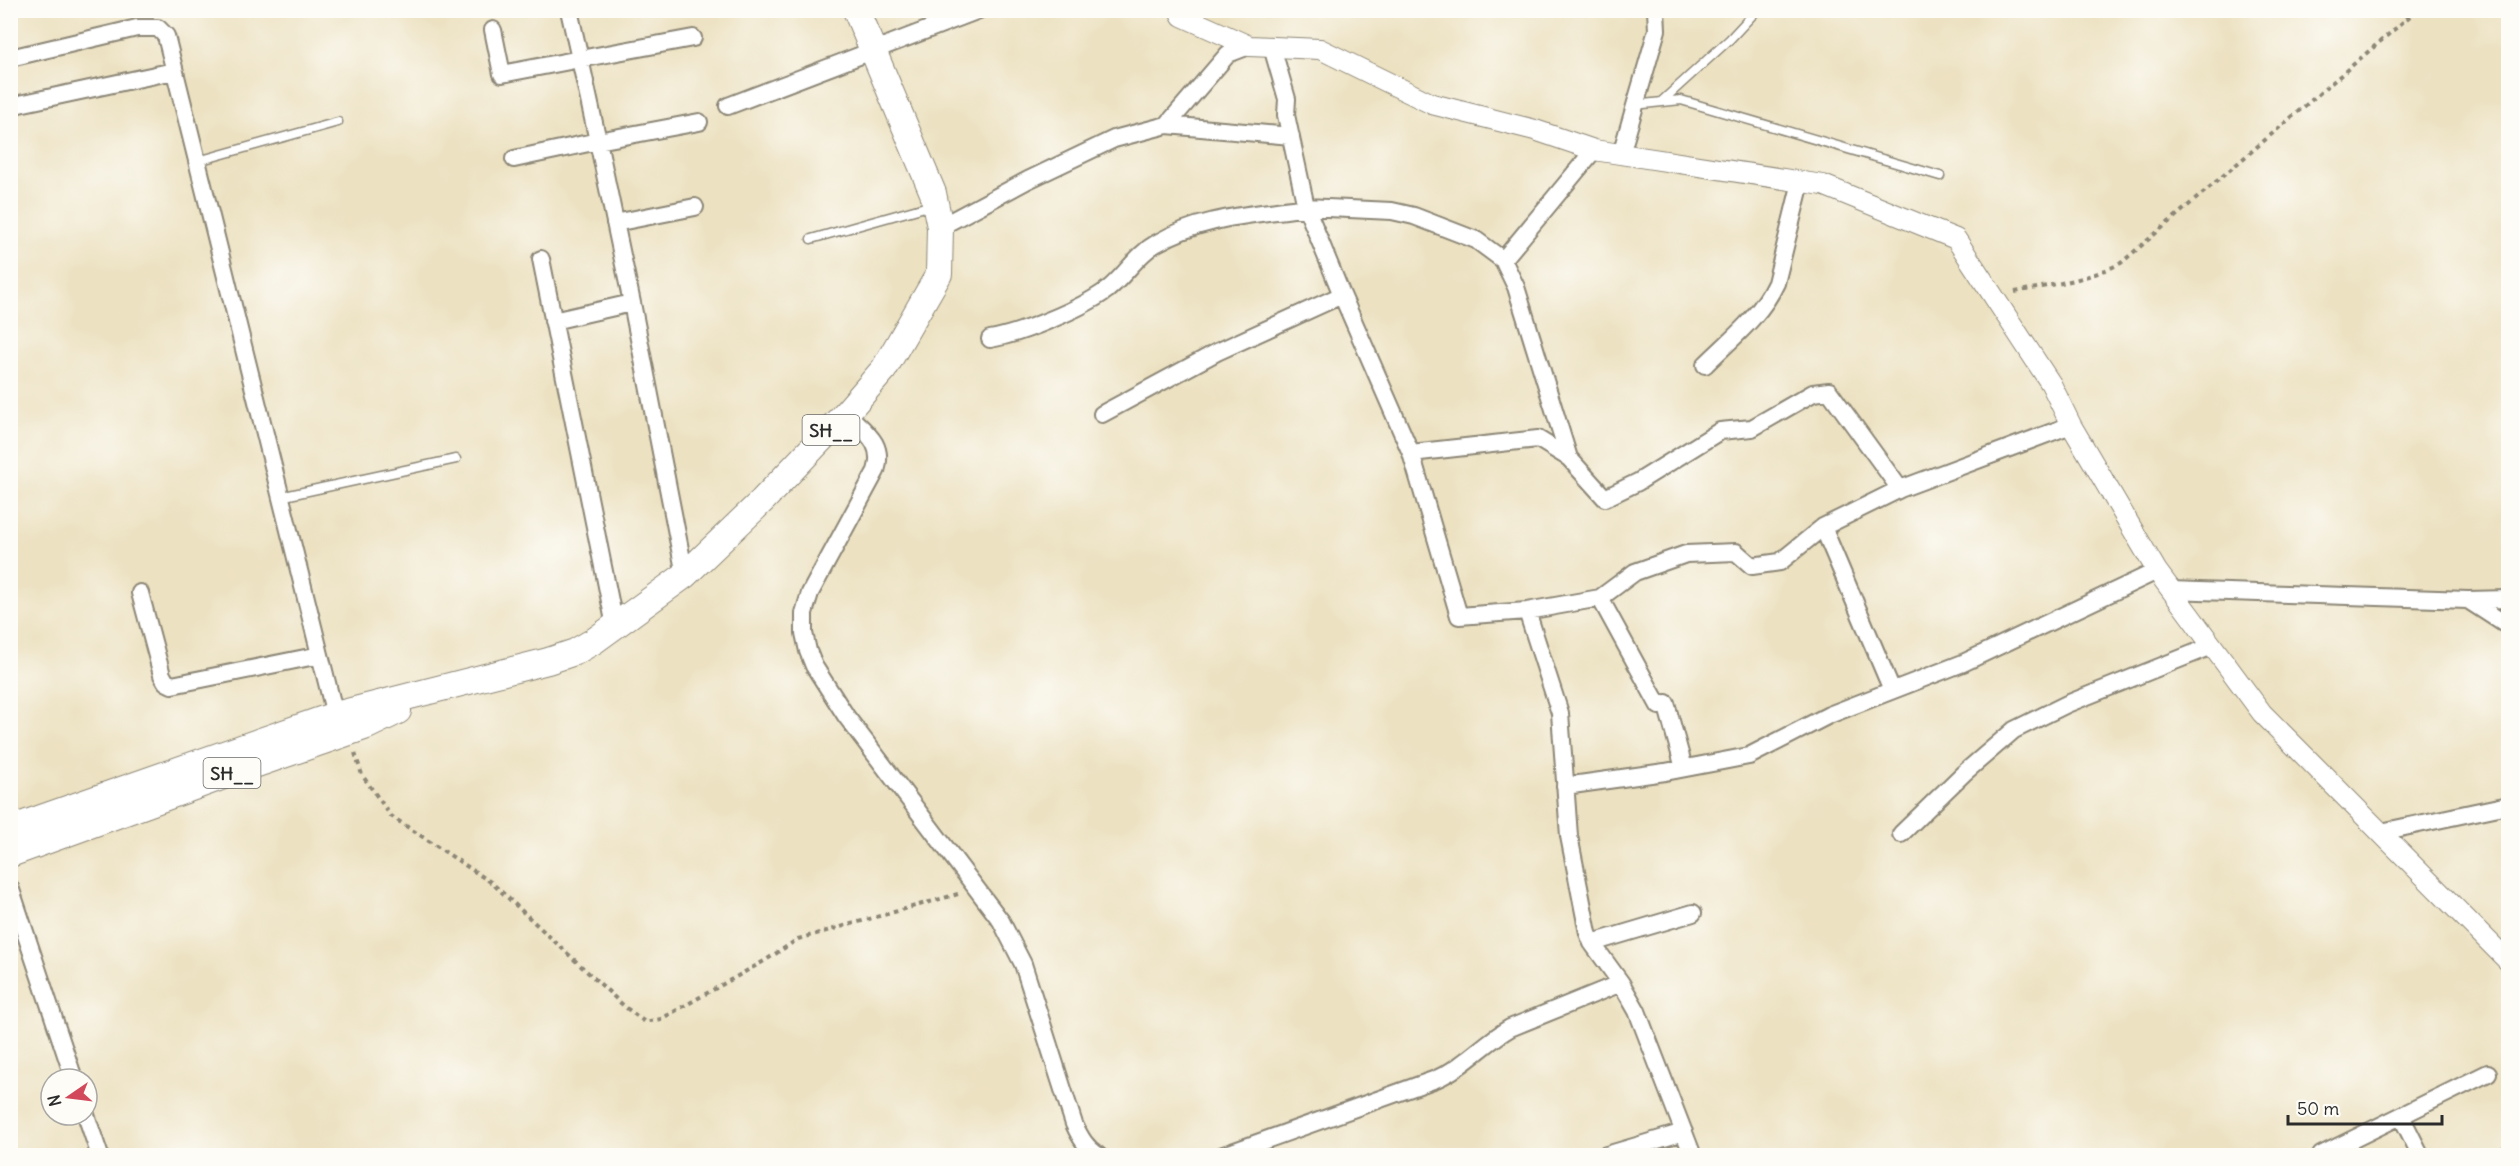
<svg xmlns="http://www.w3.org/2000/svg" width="2519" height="1166" font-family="Delius,sans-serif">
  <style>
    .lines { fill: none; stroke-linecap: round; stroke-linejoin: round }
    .service-casing { stroke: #8c8676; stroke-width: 11 }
    .minor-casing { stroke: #8c8676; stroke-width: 20 }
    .tertiary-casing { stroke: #8c8676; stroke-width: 22 }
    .primary-casing { stroke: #8c8676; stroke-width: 28 }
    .path { stroke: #8c8676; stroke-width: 4; stroke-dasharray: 4.5 4.5; stroke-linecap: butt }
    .service { stroke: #fff; stroke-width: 8 }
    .minor { stroke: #fff; stroke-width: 16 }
    .tertiary { stroke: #fff; stroke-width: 20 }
    .primary { stroke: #fff; stroke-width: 26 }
    .labels { text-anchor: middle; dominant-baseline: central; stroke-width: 4.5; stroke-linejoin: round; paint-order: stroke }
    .shield { fill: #fdfcf7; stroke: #6a6a68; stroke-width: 1.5 }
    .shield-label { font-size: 18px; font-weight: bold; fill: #2b2b2b }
  </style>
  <rect width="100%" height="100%" fill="#fdfcf7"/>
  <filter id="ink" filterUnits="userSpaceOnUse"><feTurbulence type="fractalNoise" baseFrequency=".0167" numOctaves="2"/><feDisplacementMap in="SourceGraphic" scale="12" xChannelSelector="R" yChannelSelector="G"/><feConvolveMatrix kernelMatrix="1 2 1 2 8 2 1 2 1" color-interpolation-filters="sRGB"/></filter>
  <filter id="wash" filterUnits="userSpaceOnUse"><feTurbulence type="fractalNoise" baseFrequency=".008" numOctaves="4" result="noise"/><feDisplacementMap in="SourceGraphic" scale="24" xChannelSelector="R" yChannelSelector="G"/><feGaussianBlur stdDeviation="1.35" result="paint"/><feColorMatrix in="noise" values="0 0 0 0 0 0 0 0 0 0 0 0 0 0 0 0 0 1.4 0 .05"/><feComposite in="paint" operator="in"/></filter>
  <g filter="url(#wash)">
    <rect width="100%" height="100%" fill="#ece1c1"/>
  </g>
  <g filter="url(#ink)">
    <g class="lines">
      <g class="service-casing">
        <path id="service" d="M1662 101 1730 39 1757 10
          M1634 105 1681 100 1940 176
          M198 161 338 122
          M811 239 932 205
          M280 497 456 459"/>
      </g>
      <g class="minor-casing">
        <path id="minor" d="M493 30 502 74 580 59 569 10
          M1272 47 1287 99 1286 115 1306 207 1392 211 1414 216 1476 240 1503 260 1516 287 1569 458
          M10 58 137 28H158L166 36 335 715
          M10 106 174 71
          M728 106 979 10
          M1167 125 1291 136
          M1621 154 1657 30 1656 10
          M514 159 598 141 580 59 693 38
          M615 223 695 207
          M940 227 1028 180 1114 139 1167 125 1228 54 1249 46
          M541 259 615 626
          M1503 260 1594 150
          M553 321 632 303
          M990 339C1021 334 1081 309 1107 290 1125 276 1137 254 1157 243 1203 216 1255 215 1306 207L1342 295
          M1705 365C1730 340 1761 316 1776 283L1801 182
          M846 413C865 432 885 443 876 471L810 593 804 613V633L808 651 814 666 846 716 1001 921 1023 964 1074 1124C1080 1137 1086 1148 1099 1156
          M1102 414 1217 352 1342 295 1411 453 1538 439 1569 458 1605 498 1638 482 1720 431 1752 428 1813 393 1829 391 1900 489
          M1411 453 1459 616 1527 611 1600 598 1635 572 1686 554 1736 552 1752 566 1780 562 1823 527 1900 489 2071 425
          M1823 527 1892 690
          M685 575 632 303 598 141 699 122
          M2170 590 2468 600 2508 626
          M140 593 162 675 166 682 172 685 320 655
          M1600 598 1659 706
          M2468 600 2508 599
          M1527 611 1560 713 1569 836 1588 933 1592 943 1621 983 1637 1011 1693 1156
          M1666 703 1684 768
          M1565 786 1665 772 1749 756 1829 715 1963 663 2157 571
          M2381 832 2508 805
          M1901 834 1964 773 2014 730 2067 704 2212 646
          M10 887 74 1079
          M1592 943 1693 913
          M86 1115 100 1156
          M2401 1116 2421 1156
          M2321 1155 2488 1073
          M1221 1156 1436 1079C1464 1067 1484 1043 1510 1028L1621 983
          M1603 1156 1684 1132
          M2507 1156 2508 1154"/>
      </g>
      <g class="tertiary-casing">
        <path id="tertiary" d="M1179 10 1182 16 1249 46 1320 49 1432 104 1535 130 1594 150 1823 185 1956 239 2051 384 2071 425 2157 571 2262 713 2508 961"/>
      </g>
      <g class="primary-casing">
        <path id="primary" d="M10 829 335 715 548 661 575 652 594 641 685 575 762 501 846 413 884 369 939 274 940 227 933 193 856 10
          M10 854 251 766 367 726 398 711"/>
      </g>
      <path class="path" d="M2015 292C2051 285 2088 280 2121 263L2417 10
        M355 753 362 775 391 816 492 883 625 1007 645 1022 661 1019 766 960 798 939 958 894"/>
      <use href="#service" class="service"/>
      <use href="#minor" class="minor"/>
      <use href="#tertiary" class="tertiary"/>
      <use href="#primary" class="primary"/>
    </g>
  </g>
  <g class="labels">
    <g class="shield">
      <rect x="802.5" y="415" width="57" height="30" rx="4.5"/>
      <rect x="203.5" y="758" width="57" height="30" rx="4.5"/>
    </g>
    <g class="shield-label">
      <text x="831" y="430">SH__</text>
      <text x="232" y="773">SH__</text>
    </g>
  </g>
  <rect width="2519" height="1166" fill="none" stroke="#fdfcf7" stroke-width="36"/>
  <g transform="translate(69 1097) rotate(256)"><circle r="28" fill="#fdfcf7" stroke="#a9a8a5" stroke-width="1.5"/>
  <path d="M0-4.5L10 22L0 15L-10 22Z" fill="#d1495b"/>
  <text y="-9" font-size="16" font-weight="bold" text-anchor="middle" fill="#2b2b2b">N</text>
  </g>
  <path d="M2288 1115v9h154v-9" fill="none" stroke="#2b2b2b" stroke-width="3"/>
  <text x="2297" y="1115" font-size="18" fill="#2b2b2b" stroke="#fdfcf7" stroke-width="4.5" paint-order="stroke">50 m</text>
</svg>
